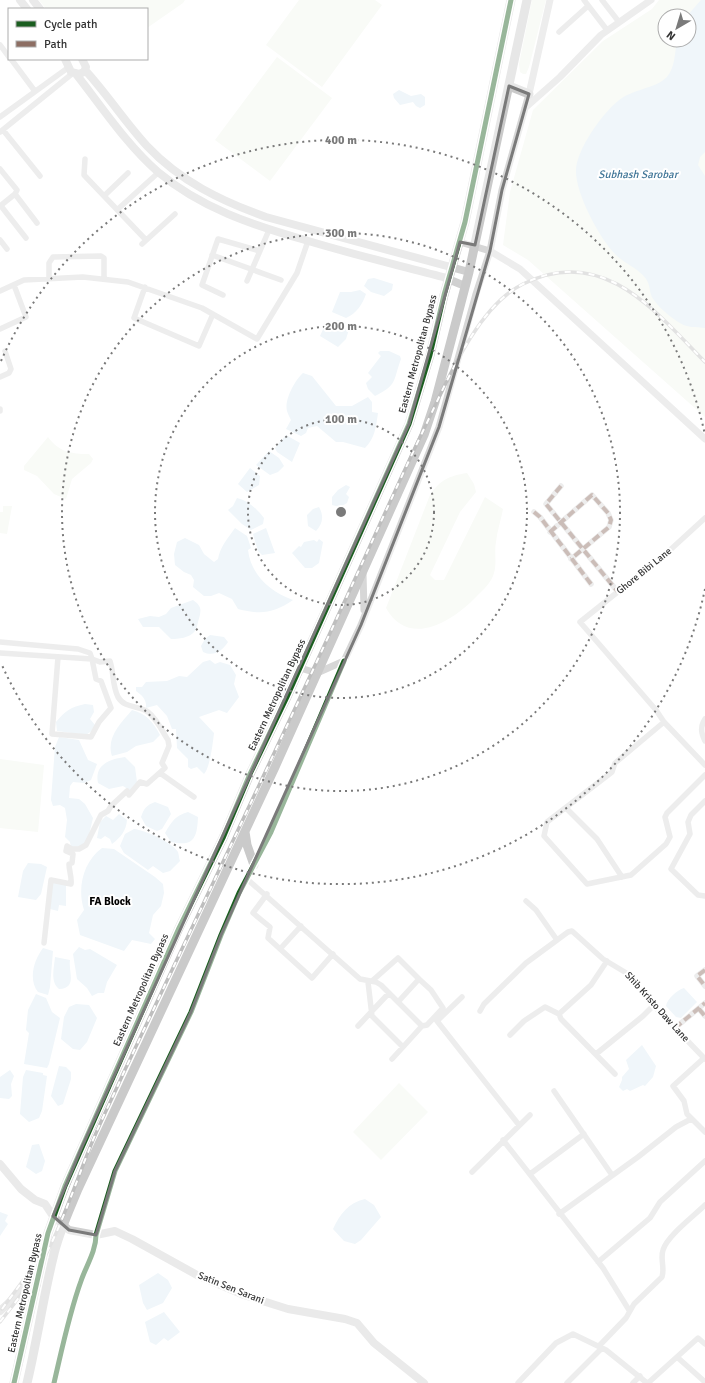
<svg xmlns="http://www.w3.org/2000/svg" width="705" height="1383" font-family="Signika,sans-serif">
  <style>
    .green { fill: #f1f5ed; fill-rule: evenodd }
    .water { fill: #ddebf3 }
    .lines { fill: none; stroke-linecap: round; stroke-linejoin: round }
    .minor { stroke: #d7d7d7; stroke-width: 5.5 }
    .tertiary { stroke: #d7d7d7; stroke-width: 7 }
    .secondary { stroke: #d0d0d0; stroke-width: 8 }
    .primary { stroke: #cacaca; stroke-width: 9 }
    .rail-casing { stroke: #bebebe; stroke-width: 3.5 }
    .rail { stroke: #fff; stroke-width: 2; stroke-dasharray: 6; stroke-linecap: butt }
    .quiet { stroke: #8d6e63; stroke-width: 4; stroke-dasharray: 8 4; stroke-linecap: butt }
    .cycleway-casing { stroke: #fff; stroke-width: 8 }
    .cycleway { stroke: #1b5e20; stroke-width: 5 }
    .marked { fill: none; stroke: #7a7a7a; stroke-width: 3; stroke-linejoin: round }
    .ring { fill: none; stroke: #7a7a7a; stroke-width: 2; stroke-dasharray: 2 4 }
    .labels { text-anchor: middle; dominant-baseline: central; stroke-width: 4; stroke-linejoin: round; paint-order: stroke }
    .street-label { font-size: 10px; fill: #333; stroke: #fff }
    .water-label { font-size: 11px; font-style: italic; fill: #3f7597; stroke: #fff }
    .neighbourhood-label { font-size: 11px; font-weight: bold; fill: #000; stroke: #fff }
    .centre { fill: #7a7a7a; stroke: #fff; stroke-width: 2 }
    .ring-label { font-size: 12px; text-anchor: middle; font-weight: bold; fill: #7a7a7a; stroke: #fff; stroke-width: 4; stroke-linejoin: round; paint-order: stroke }
  </style>
  <rect width="100%" height="100%" fill="#fff"/>
  <path class="green" d="M39 0H185L183 3 147 28V9H46Z
    M299 0H375L382 5 322 87 266 45Z
    M532 0H546L529 67 526 74H523L520 72 519 64Z
    M659 0H705V417L528 260 503 245 510 192 533 110 603 41 652 9ZM665 16H689V40H665Z
    M277 57 332 98 270 181 215 140Z
    M48 437C59 452 71 454 89 454L93 459 91 463 72 479 66 499 54 494 37 476 24 470V466Z
    M467 473 474 484 476 492 460 512 430 575 435 580H444L485 497 503 509C501 520 497 531 496 542 494 551 497 563 494 573 492 582 482 591 476 597 453 621 409 649 386 608L430 495C440 480 449 476 467 473Z
    M3 506H12L7 534 0 533V512H3Z
    M0 759 44 765 38 832 0 828Z
    M399 1083 428 1112 381 1160 353 1132Z"/>
  <path class="water" d="M701 0H705V152L700 157 698 165 705 176V328C699 327 693 328 687 326 678 324 659 308 654 300 646 289 655 284 637 270 630 265 621 260 615 254 599 238 575 192 576 170 577 149 602 114 618 101 632 89 655 89 667 77 675 68 675 52 677 40H689V16H687Z
    M399 90 411 96 421 94 425 97V105L420 108 416 106 413 102 400 105 394 98 393 94Z
    M374 278 393 284 392 290 384 296 371 292 364 286 368 279Z
    M360 290 366 294C362 305 357 313 346 318L332 312 340 292H351Z
    M337 320 344 321 350 326 346 339 338 347 320 336 326 323Z
    M380 351H389L400 356 401 359C393 380 398 385 375 396L368 389 366 383 372 377 368 373 381 356 378 353Z
    M303 373 312 376 336 406H352L368 397 372 402V412L378 413C376 427 375 438 365 448L343 442H336L317 426 308 428 306 433 301 436 286 429 291 420C290 418 288 414 287 411 284 400 295 380 303 373Z
    M286 435 300 443 292 462 277 452 275 448Z
    M269 451 279 458 284 466 278 472 270 475 256 465Z
    M250 468 260 476 259 485 247 492 238 484Z
    M346 485 350 487 346 494 349 497 347 503 340 507 332 505V497L338 490Z
    M237 498C249 501 257 509 264 518L263 524 251 530 242 524 228 510 233 506Z
    M319 507C324 516 323 523 316 531L308 526 307 515 313 509Z
    M235 528 247 536 251 548 248 550C251 575 270 592 293 600 274 613 261 615 238 609L232 599 219 593 211 596H204L193 587 194 580 191 575 184 572 175 565 174 554 177 542 185 538 199 545 204 554 214 562 218 559C220 547 228 538 235 528Z
    M266 528 275 553 262 555 258 551 253 534Z
    M319 539 323 542 319 563 312 568H305L292 553 299 546 301 547 304 542 314 540 317 542Z
    M193 600C203 607 201 611 198 622 197 625 197 629 195 631 190 638 178 639 171 639L159 627H143L138 619 150 616 159 617 166 614 171 608Z
    M210 635 224 637 228 642C222 651 214 657 203 652L201 646 205 639Z
    M210 660 215 664 220 662 230 665 236 675 234 684 239 697 227 713 219 710 199 717 214 733C213 742 210 768 204 774L197 767 191 769 188 767V759L177 748 176 729H172L167 716 157 705 146 708C147 700 142 695 136 691V687H142L146 682 167 681 179 676 187 677 203 662Z
    M85 704 93 705 94 712 90 719 95 725 93 730 86 735 57 731 56 722C65 711 71 707 85 704Z
    M132 710C147 714 153 722 160 735L153 742 136 746 127 752 112 756C106 738 120 724 132 710Z
    M59 737 79 740 88 760 97 764 91 780 84 783 73 782 70 786 69 798 79 799 85 804 93 818 87 843 80 848H71L70 842 65 837 67 820 65 808 60 805 53 806 51 800 55 747Z
    M125 757 135 767 137 782 131 791 123 786 109 789 98 783C94 764 111 759 125 757Z
    M155 802 168 807 171 814 162 829 157 831 146 826 141 817C144 808 147 805 155 802Z
    M188 812 198 817C197 838 194 847 171 842L165 833C172 821 175 816 188 812Z
    M119 814 127 820C126 831 121 837 112 844L110 839 105 836 101 839 97 838 100 822 106 816 113 820Z
    M134 829C145 830 173 843 178 852 179 855 179 859 180 861L170 871 163 873 153 866 148 870 124 853 120 846 125 834Z
    M102 848 114 849 155 877 163 884 164 893 161 906 153 915 149 933 155 939 151 944 132 940 124 951 80 935 77 920 84 910C77 888 83 862 102 848Z
    M28 863 41 864 47 867 41 894 36 900 18 897 23 871Z
    M52 881 66 883V906L59 905 58 911 50 909Z
    M79 947 85 950 90 949 117 965 107 982 104 993H98L92 996 87 988 77 979 73 954Z
    M43 948 53 951 50 987 48 995 38 992C28 979 34 960 43 948Z
    M55 957 70 960C68 971 78 988 59 989 50 982 54 968 55 957Z
    M684 988 697 1002 681 1018 676 1017 666 1006C667 999 677 990 684 988Z
    M36 994 46 998 52 1012 60 1018 49 1064 47 1068 24 1064 29 1033 26 1030 28 1010Z
    M76 1004 89 1005 97 1018 87 1042 80 1050 73 1049 61 1039 64 1017 69 1007Z
    M642 1045 656 1066 653 1077 645 1086 643 1085 630 1091 627 1089 623 1091 619 1087 622 1080V1077L629 1069 626 1060Z
    M59 1066 66 1067 71 1072V1079L63 1104 58 1106 51 1096Z
    M10 1070 14 1076 11 1084 12 1096 9 1099 0 1098V1077Z
    M26 1070 43 1073V1075L47 1076 42 1111 39 1118 29 1122 20 1114 23 1077Z
    M39 1144 45 1161 42 1171 36 1174 26 1167 32 1145Z
    M365 1199 374 1205 381 1217 361 1240 355 1244 344 1241 333 1229C340 1214 348 1203 365 1199Z
    M0 1212 8 1215 5 1221 8 1224 0 1236Z
    M158 1273 168 1280 172 1288 163 1303 147 1310 143 1303 139 1285Z
    M164 1312 180 1332 168 1341 164 1338 156 1345 150 1342 145 1322Z"/>
  <g class="lines">
    <path class="minor" d="M584 0 607 30
      M602 0 619 22
      M559 32 588 6
      M0 45 9 57
      M11 59 34 90
      M0 117 69 67
      M3 130 40 176
      M0 132 73 73
      M85 159 84 175 146 240
      M0 169 17 190 15 194 0 206
      M15 194 37 223
      M104 196 128 173
      M1 206 26 238
      M118 209 159 172
      M0 240 7 249
      M142 244 175 214
      M212 255 281 280
      M49 279V263L53 257 101 256 104 258V278
      M247 281 269 230
      M145 287 134 318 199 346 213 314
      M0 291 24 280 83 277 128 282 202 308 257 339 297 273 308 241
      M223 295 202 285 218 239 260 251
      M0 329 26 317 14 285
      M0 377 9 373 11 369 5 351
      M0 409V411
      M561 486 546 504 618 592
      M534 512 540 517 591 584
      M705 518 669 551 580 622 656 710 664 722 705 765
      M550 532 592 495 608 513 611 520 609 527 571 559
      M0 642 78 649 90 653 92 659 0 653
      M705 719C700 727 701 733 705 741
      M664 722 615 763 612 772 547 822 544 836 587 884 631 875 666 844 670 837 665 817 667 813 705 775
      M160 773 194 797
      M705 801 691 815 688 822 690 834 671 869 698 895 705 896
      M566 808 597 839 622 877
      M247 879 360 979 376 982 381 985 422 1026 403 1047 372 1016 368 982
      M267 894 253 913 270 927 268 938 312 978 333 954
      M526 901 536 910 557 940
      M44 943 51 880 71 884C72 877 69 871 69 864L72 863 73 854 66 851 67 846 72 849H79L86 845 101 815 108 811 111 806 127 791 129 795 140 782 147 784 165 768 162 763 169 746 168 740C162 731 157 719 148 712 139 705 125 709 118 697 112 685 114 673 110 661L100 662 92 659 96 679 101 681 111 708 99 722 91 737 52 734 58 657
      M280 949 301 926
      M705 970 697 976 705 986
      M419 979 431 990 443 1008 427 1025 422 1026
      M372 981 398 958 419 979 398 1002
      M462 997 437 1021 519 1125
      M699 1009 705 1016
      M480 1011 484 1004 526 963 568 932 572 931 603 959 628 974 657 1009 705 1059
      M559 1014 561 1019 615 1074
      M358 1026 389 993
      M675 1028 705 1003
      M510 1035 524 1021 545 1007 559 1014 591 985 607 961
      M596 1054 643 1016 654 1005
      M704 1058 673 1086 684 1101 687 1114 705 1132
      M392 1059 403 1047
      M554 1091 612 1175
      M503 1140 603 1268 629 1310
      M472 1172 530 1115
      M530 1174 584 1134
      M559 1214 638 1157 676 1127 691 1119
      M598 1262 650 1218 660 1202 705 1161
      M599 1346 626 1318 634 1304 662 1277C665 1268 660 1259 663 1250 667 1236 694 1216 705 1205
      M677 1357 705 1382
      M518 1383 556 1343 573 1334 606 1350 647 1383
      M567 1383 602 1348
      M633 1383 640 1376
      M648 1383 698 1338 705 1344"/>
    <path class="tertiary" d="M525 108 560 77 601 35 651 0
      M460 242 490 251 520 269 705 439
      M363 573 364 610
      M300 668 317 673 344 661 361 625 439 427 476 294 490 251 502 190 529 94 550 0
      M54 1383C62 1349 69 1314 81 1281 86 1266 96 1251 96 1235L115 1171 191 1012 221 935 239 893 271 832 344 661"/>
    <path class="secondary" d="M20 0 27 9
      M33 0 40 9
      M65 59 71 72 79 74 84 72 86 67 82 59
      M85 70C107 94 125 122 147 146 180 181 221 201 266 217L469 272
      M76 74C102 107 126 144 158 172 201 208 252 225 305 240 351 254 398 265 443 277L465 286
      M0 1164 21 1189 35 1200 45 1204 53 1216 69 1230 96 1235 115 1231 132 1239 197 1275 244 1295 288 1309 345 1319 357 1323 374 1343 424 1383
      M0 1311 27 1286 37 1284"/>
    <path class="primary" d="M509 86 529 94
      M245 832 247 845 254 865
      M14 1383 48 1233 65 1186 179 928 223 838 250 774 287 697 409 424 430 355 444 295 465 222 511 0
      M27 1383C37 1341 43 1299 53 1258 58 1234 69 1211 78 1189L275 767 424 435 435 402 469 272 527 0"/>
    <g class="rail-casing">
      <path id="rail" d="M48 1235 70 1181
        M2 1309 25 1278 37 1258
        M0 1322C10 1309 20 1297 29 1283 56 1243 71 1195 89 1150 99 1124 112 1099 123 1074 204 902 286 730 365 557 384 515 403 473 423 431 446 384 476 307 523 284 603 244 655 311 705 362"/>
    </g>
    <use href="#rail" class="rail"/>
    <path class="quiet" d="M561 486 546 504 618 592
      M534 512 540 517 591 584
      M550 532 592 495 608 513 611 520 609 527 571 559
      M705 970 697 976 705 986
      M699 1009 705 1016
      M675 1028 705 1003"/>
    <g class="cycleway-casing">
      <path id="cycleway" d="M14 1383 48 1233 65 1186 179 928 223 838 250 774 287 697 409 424 430 355 444 295 465 222 511 0
        M54 1383C62 1349 69 1314 81 1281 86 1266 96 1251 96 1235L115 1171 191 1012 221 935 239 893 271 832 344 661"/>
    </g>
    <use href="#cycleway" class="cycleway"/>
  </g>
  <path d="M0 0H705V1383H0ZM509 86 529 94 502 190 490 251 439 427 361 625 221 935 191 1012 115 1171 96 1235 69 1230 53 1216 81 1149 409 424 460 242 475 245Z" fill="#fff" fill-opacity=".55" fill-rule="evenodd"/>
  <path class="marked" d="M509 86 529 94 502 190 490 251 439 427 361 625 221 935 191 1012 115 1171 96 1235 69 1230 53 1216 81 1149 409 424 460 242 475 245Z"/>
  <g class="ring">
    <circle cx="341" cy="512" r="93"/>
    <circle cx="341" cy="512" r="186"/>
    <circle cx="341" cy="512" r="279"/>
    <path d="M705 589A372 372 0 0 1 1 663M1 361A372 372 0 0 1 705 435"/>
  </g>
  <g class="labels">
    <g class="street-label">
      <text transform="translate(418 354) rotate(-75)">Eastern Metropolitan Bypass</text>
      <text transform="translate(644 571) rotate(-39)">Ghore Bibi Lane</text>
      <text transform="translate(277 695) rotate(-65)">Eastern Metropolitan Bypass</text>
      <text transform="translate(141 990) rotate(-66)">Eastern Metropolitan Bypass</text>
      <text transform="translate(657 1007) rotate(48)">Shib Kristo Daw Lane</text>
      <text transform="translate(231 1288) rotate(22)">Satin Sen Sarani</text>
      <text transform="translate(25 1293) rotate(-77)">Eastern Metropolitan Bypass</text>
    </g>
    <g class="water-label">
      <text x="638" y="174">Subhash Sarobar</text>
    </g>
    <g class="neighbourhood-label">
      <text x="110" y="901">FA Block</text>
    </g>
  </g>
  <circle cx="341" cy="512" r="6" class="centre"/>
  <g class="ring-label">
    <text x="341" y="144">400 m</text>
    <text x="341" y="237">300 m</text>
    <text x="341" y="330">200 m</text>
    <text x="341" y="423">100 m</text>
  </g>
  <rect x="8" y="8" width="140" height="52" fill="#ffffff" stroke="#adadad"/>
  <rect x="16" y="21" width="20" height="6" fill="#1b5e20" stroke="#adadad"/>
  <text x="44" y="28" font-size="12" fill="#333333">Cycle path</text>
  <rect x="16" y="41" width="20" height="6" fill="#8d6e63" stroke="#adadad"/>
  <text x="44" y="48" font-size="12" fill="#333333">Path</text>
  <g transform="translate(677 28) rotate(218)"><circle r="19" fill="#ffffff" stroke="#adadad"/>
  <path d="M0-3L7 15L0 10L-7 15Z" fill="#7a7a7a"/>
  <text y="-6" font-size="11" font-weight="bold" text-anchor="middle" fill="#333333">N</text>
  </g>
</svg>
